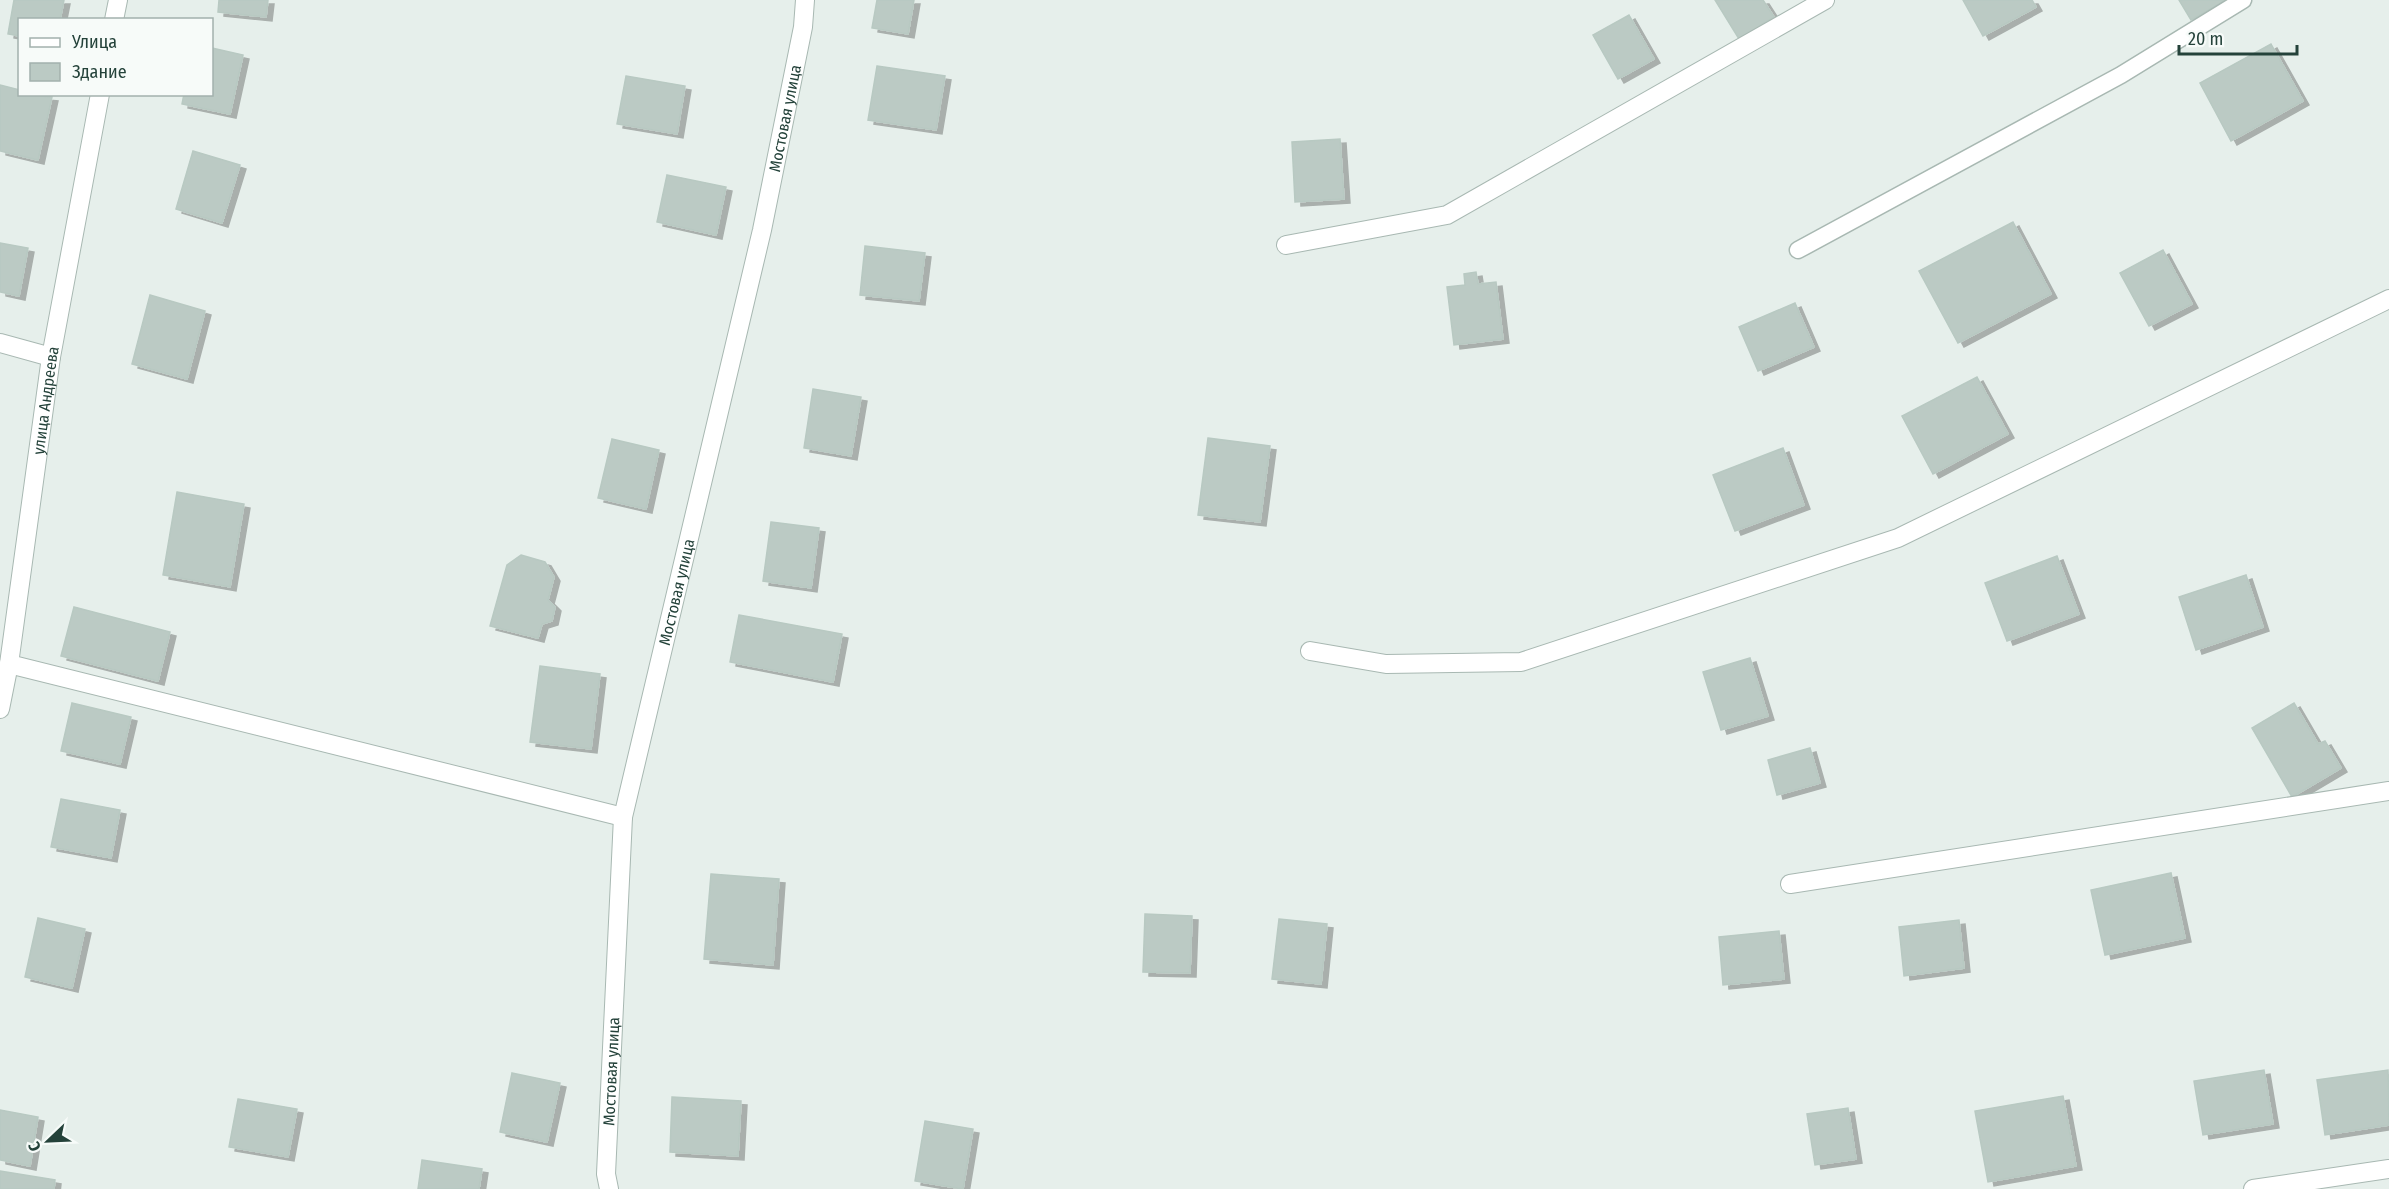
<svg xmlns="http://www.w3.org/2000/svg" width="2389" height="1189" font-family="'Fira Sans Condensed',sans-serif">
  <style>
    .building { fill: #bbcac4; stroke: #b8c9c2; stroke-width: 1.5; filter: url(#shadow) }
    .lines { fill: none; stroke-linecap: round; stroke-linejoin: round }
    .lane-casing { stroke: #a8b8b2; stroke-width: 19 }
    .street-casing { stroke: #a8b8b2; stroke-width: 20 }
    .lane { stroke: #fff; stroke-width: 16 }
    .street { stroke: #fff; stroke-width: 18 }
    .labels { text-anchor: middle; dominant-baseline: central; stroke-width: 5; stroke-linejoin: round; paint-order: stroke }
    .street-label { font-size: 16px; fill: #24423a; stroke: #f7fbf9 }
  </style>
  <defs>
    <filter id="shadow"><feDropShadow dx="6" dy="4" stdDeviation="0" flood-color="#0004"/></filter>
  </defs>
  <rect width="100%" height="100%" fill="#e6efeb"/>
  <path class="building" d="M14 0H64L60 20H20V36L8 34Z
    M219 0H268L266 17 218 12Z
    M877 0H914L908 34 872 28Z
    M1715 0H1763L1774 17 1739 39Z
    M1963 0H2032L2036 7 1983 36Z
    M2179 0H2226L2191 20Z
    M1629 15 1654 59 1618 79 1593 35Z
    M2271 44 2303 101 2231 141 2200 83Z
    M212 48 243 55 230 114 182 104 184 94H212Z
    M877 66 945 76 936 130 868 120Z
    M626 76 685 86 677 134 617 124Z
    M0 85 20 90V94L52 97 38 160 0 151Z
    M1340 139 1344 199 1295 202 1292 142Z
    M193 151 240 165 222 223 176 209Z
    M667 175 726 187 716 235 657 222Z
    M2013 222 2051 294 1958 343 1919 271Z
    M0 243 28 248 19 296 0 292Z
    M865 246 925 253 919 301 860 295Z
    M2163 250 2192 304 2149 326 2120 273Z
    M1476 272 1478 284 1496 282 1503 339 1454 345 1447 287 1465 285 1464 274Z
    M150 295 205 311 187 379 132 364Z
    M1795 303 1814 347 1758 371 1739 327Z
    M1977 377 2008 434 1933 474 1902 416Z
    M813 389 861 397 851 456 804 448Z
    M1208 438 1270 446 1260 522 1198 515Z
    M612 439 659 450 646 509 598 498Z
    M1783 448 1804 505 1735 531 1713 475Z
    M177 492 244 504 230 587 163 575Z
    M771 522 819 528 811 588 763 581Z
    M521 555 545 562 554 577 548 600 555 607 552 621 542 624 538 638 490 626 507 565Z
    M2057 556 2079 614 2007 641 1985 583Z
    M2246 575 2263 627 2196 650 2179 597Z
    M74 607 170 632 158 681 61 656Z
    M739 615 842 634 833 682 730 662Z
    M1750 658 1768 716 1721 730 1703 672Z
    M540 666 600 674 591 749 530 742Z
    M72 703 131 717 120 764 61 751Z
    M2294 703 2318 744 2325 741 2341 768 2292 797 2252 728Z
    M1810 748 1820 783 1777 795 1768 760Z
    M61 799 120 810 111 858 51 847Z
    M2171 873 2185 938 2105 955 2091 890Z
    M711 874 779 879 773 965 704 959Z
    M1145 914 1192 916 1190 973 1143 972Z
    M38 918 85 929 72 988 25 977Z
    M1279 919 1327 924 1321 984 1272 979Z
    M1959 920 1964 968 1904 976 1899 927Z
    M1779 931 1784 979 1723 985 1719 937Z
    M2264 1070 2273 1124 2203 1135 2194 1081Z
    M2388 1070 2389 1125 2325 1135 2317 1080Z
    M512 1073 560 1083 547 1142 500 1132Z
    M2063 1096 2076 1166 1988 1182 1975 1111Z
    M672 1097 741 1101 738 1156 670 1152Z
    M238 1099 297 1109 288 1157 229 1147Z
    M1848 1108 1856 1159 1815 1165 1807 1114Z
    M0 1110 38 1117 30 1166 0 1160Z
    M925 1121 973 1129 963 1189 915 1181Z
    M422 1160 482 1169 479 1189H418Z
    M0 1171 55 1180 54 1189H0Z"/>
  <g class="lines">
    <g class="lane-casing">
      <path id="lane" d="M1798 250 2121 75 2243 0"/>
    </g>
    <g class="street-casing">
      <g id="street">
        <path d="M114 20 118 0"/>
        <path d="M1286 245 1447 215 1825 0"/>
        <path d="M0 343 51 357"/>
        <path d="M1310 651 1386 664 1521 662 1898 538 2389 299"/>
        <path d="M9 664 623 817"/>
        <path id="s1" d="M0 709 9 664 51 357 100 94"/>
        <path d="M1790 884 2389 791"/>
        <path id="s2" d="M609 1189 606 1174 623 817 762 230 803 27 805 0"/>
        <path d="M2253 1189 2389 1169"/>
      </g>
    </g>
    <use href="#lane" class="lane"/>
    <use href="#street" class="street"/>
  </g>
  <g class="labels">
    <g class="street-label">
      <text stroke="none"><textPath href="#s2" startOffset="1090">Мостовая улица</textPath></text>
      <text stroke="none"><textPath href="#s1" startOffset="312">улица Андреева</textPath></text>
      <text stroke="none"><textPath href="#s2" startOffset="604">Мостовая улица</textPath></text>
      <text stroke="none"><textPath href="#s2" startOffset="118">Мостовая улица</textPath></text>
    </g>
  </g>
  <rect x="18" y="18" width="195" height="78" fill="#f7fbf9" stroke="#a3b1ad" stroke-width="1.5"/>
  <rect x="30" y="38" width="30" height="9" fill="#ffffff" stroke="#a3b1ad" stroke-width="1.5"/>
  <text x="72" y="48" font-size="18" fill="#24423a">Улица</text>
  <rect x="30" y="63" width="30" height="18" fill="#bbcac4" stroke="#a3b1ad" stroke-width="1.5"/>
  <text x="72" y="78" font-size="18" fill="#24423a">Здание</text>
  <g transform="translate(48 1141) rotate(247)" stroke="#f7fbf9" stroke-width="4.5" paint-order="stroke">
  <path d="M0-4.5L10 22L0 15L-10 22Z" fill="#24423a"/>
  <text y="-9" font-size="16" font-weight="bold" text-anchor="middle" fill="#24423a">С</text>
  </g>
  <path d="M2179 45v9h118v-9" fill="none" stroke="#24423a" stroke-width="3"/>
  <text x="2188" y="45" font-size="18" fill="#24423a" stroke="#f7fbf9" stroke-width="4.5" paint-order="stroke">20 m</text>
</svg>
